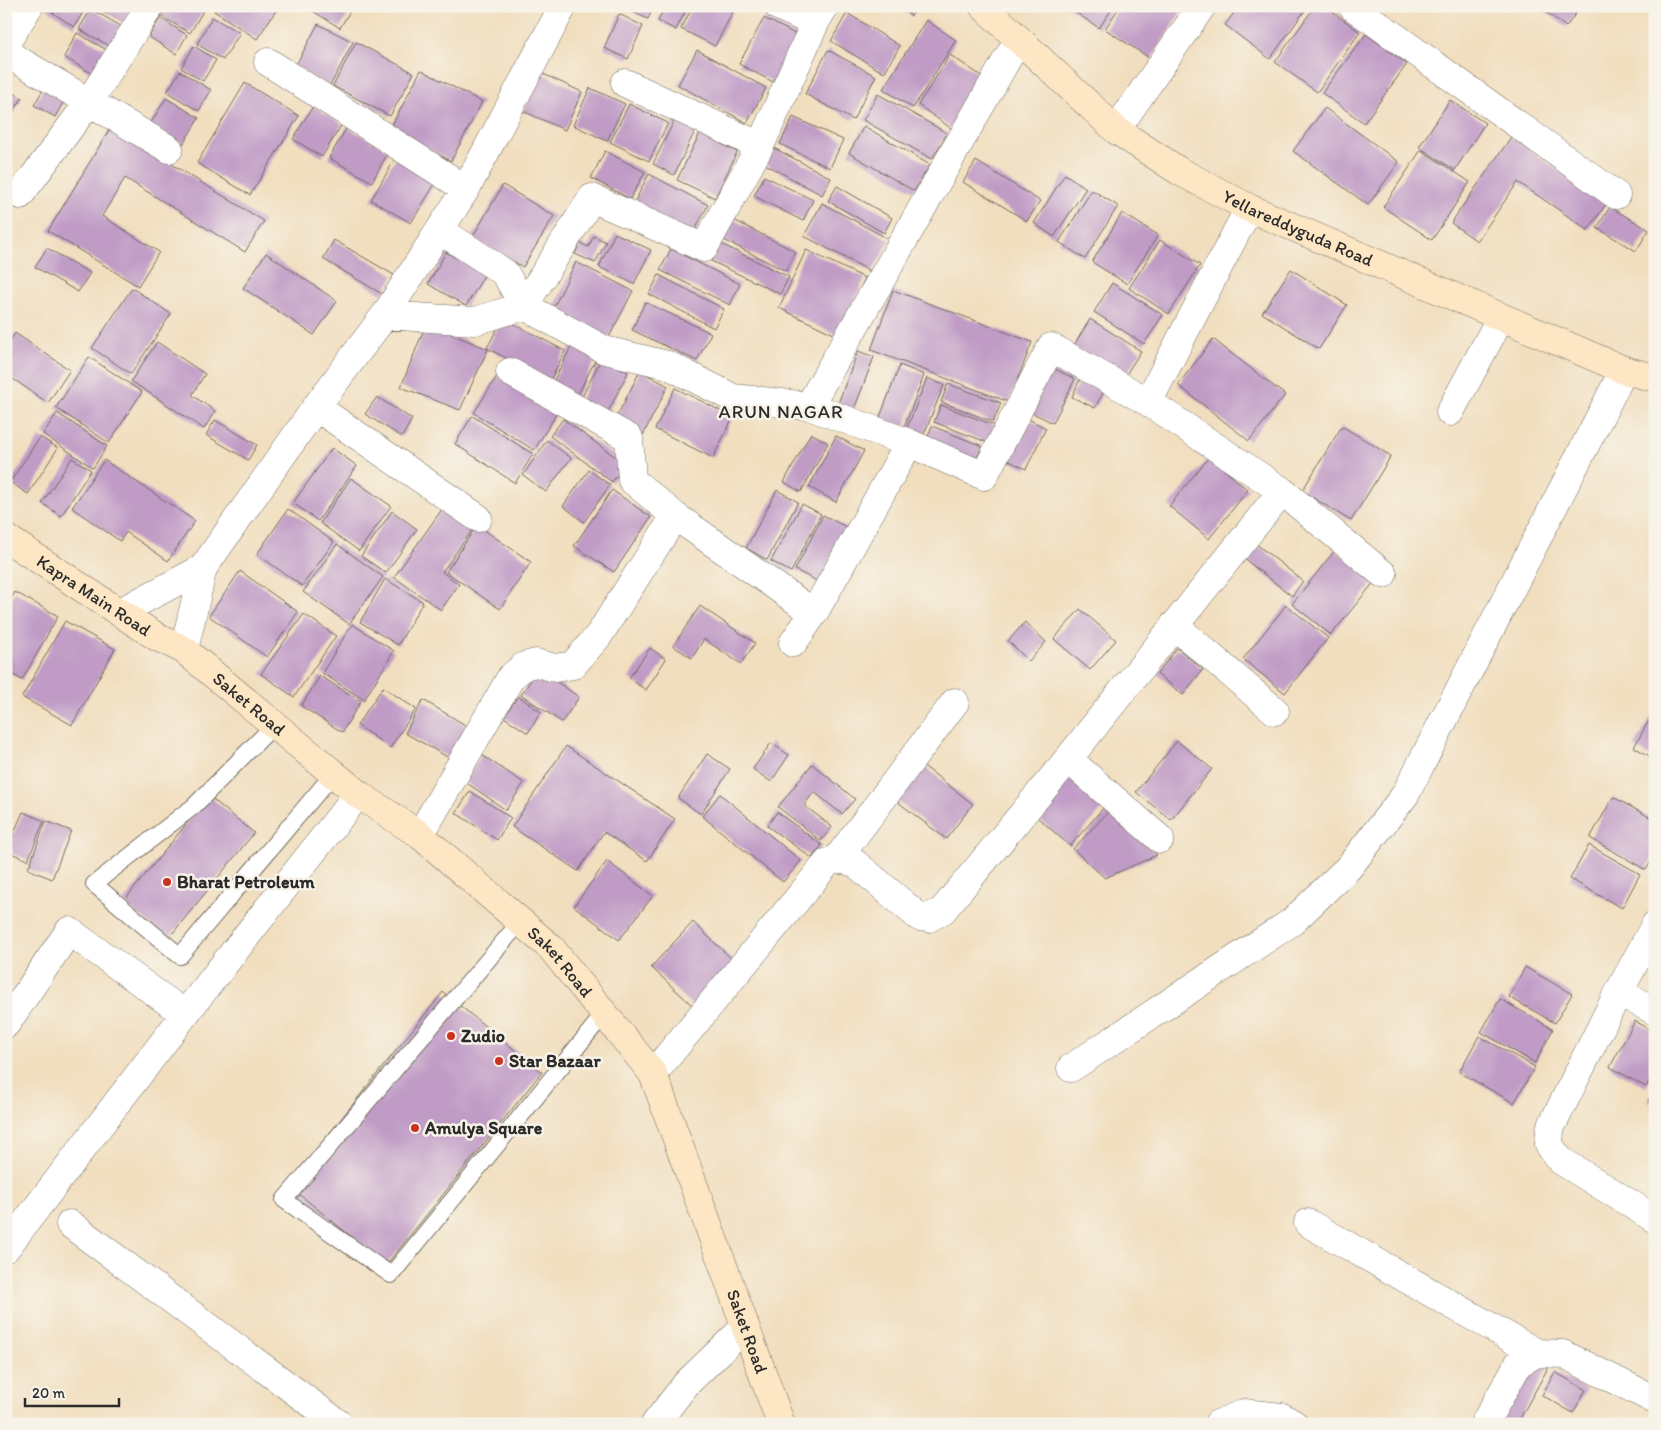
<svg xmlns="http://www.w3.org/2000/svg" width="1661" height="1430" font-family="Itim,sans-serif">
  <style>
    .building { fill: #c09bc6 }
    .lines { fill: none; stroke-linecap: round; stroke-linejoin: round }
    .lane-casing { stroke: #706a5e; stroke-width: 18 }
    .street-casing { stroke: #706a5e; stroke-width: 29 }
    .secondary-casing { stroke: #706a5e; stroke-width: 29 }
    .lane { stroke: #fff; stroke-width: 16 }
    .street { stroke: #fff; stroke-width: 28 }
    .secondary { stroke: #fce6c4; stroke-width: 28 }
    .poi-dot { fill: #c8321e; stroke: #f7f3e8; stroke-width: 2 }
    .labels { text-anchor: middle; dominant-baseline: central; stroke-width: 5; stroke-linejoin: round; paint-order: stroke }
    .street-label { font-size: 18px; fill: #2b2b2b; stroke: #f7f3e8 }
    .poi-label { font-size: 18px; font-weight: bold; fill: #2b2b2b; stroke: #f7f3e8; text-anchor: start }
    .neighbourhood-label { font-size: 19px; letter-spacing: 1px; fill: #2b2b2b; stroke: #f7f3e8 }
  </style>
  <rect width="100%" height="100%" fill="#f7f3e8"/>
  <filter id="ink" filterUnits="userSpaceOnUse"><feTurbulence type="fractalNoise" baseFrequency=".02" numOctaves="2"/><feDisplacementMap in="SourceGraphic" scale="10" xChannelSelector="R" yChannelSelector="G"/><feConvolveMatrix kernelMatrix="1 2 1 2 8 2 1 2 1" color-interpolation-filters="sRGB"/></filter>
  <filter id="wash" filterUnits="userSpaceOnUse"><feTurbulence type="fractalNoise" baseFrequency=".0096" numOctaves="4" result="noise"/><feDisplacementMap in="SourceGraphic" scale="20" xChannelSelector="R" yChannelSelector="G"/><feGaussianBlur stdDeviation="1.12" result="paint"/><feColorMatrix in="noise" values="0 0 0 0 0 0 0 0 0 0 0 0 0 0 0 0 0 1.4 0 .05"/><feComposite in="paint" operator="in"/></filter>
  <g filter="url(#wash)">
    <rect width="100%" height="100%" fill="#f1debe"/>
    <g id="blocks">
      <path class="building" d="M43 6H87L74 27Z
        M95 6H141L130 26Z
        M167 6H195L203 11 190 33 161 16Z
        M217 6H279L257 39 214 11Z
        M305 6H353L340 28Z
        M620 6H654L648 19Z
        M665 6H688L676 30 658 21Z
        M693 6H736L715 46 681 29Z
        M898 6H918L911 16Z
        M1066 6H1114L1099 28Z
        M1120 6H1176L1182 10 1151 59 1105 29Z
        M1239 6H1308L1270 59 1225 25Z
        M1315 6H1325L1360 32 1317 92 1275 62Z
        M1538 6H1581L1566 27Z
        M91 9 126 29 115 49 79 29Z
        M847 13 900 46 884 73 831 41Z
        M619 14 643 26 628 59 604 48Z
        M212 17 240 33 223 60 197 44Z
        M160 18 187 35 176 54 149 37Z
        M764 18 797 35 773 82 739 64Z
        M926 20 956 40 913 108 883 89Z
        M318 24 353 42 330 86 295 67Z
        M77 33 112 53 98 77 64 57Z
        M1366 34 1407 64 1364 123 1322 93Z
        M356 42 414 73 390 116 333 86Z
        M194 46 216 60 203 81 181 68Z
        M697 50 766 88 747 123 678 85Z
        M828 50 876 76 853 120 805 94Z
        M950 55 986 79 952 129 918 105Z
        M421 70 482 102 451 161 390 129Z
        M180 71 211 90 199 111 167 92Z
        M541 73 582 92 565 130 523 111Z
        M47 83 68 94 55 117 34 105Z
        M245 83 299 116 250 195 197 163Z
        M6 88 22 98 6 123Z
        M590 88 625 104 607 141 573 125Z
        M878 94 947 133 932 159 863 120Z
        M166 98 199 118 183 144 150 124Z
        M1450 100 1485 123 1455 170 1419 147Z
        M629 104 668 123 649 161 610 142Z
        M313 106 342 124 322 157 293 139Z
        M1325 108 1399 162 1368 205 1293 151Z
        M793 117 843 140 830 168 780 144Z
        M674 121 695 131 674 175 653 164Z
        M864 126 930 165 914 191 849 153Z
        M111 127 264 221 245 252 125 178 102 216 159 252 138 286 48 231Z
        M347 127 389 151 372 182 329 158Z
        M700 133 737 152 715 198 677 180Z
        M1511 137 1606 204 1588 230 1518 182 1477 241 1451 223Z
        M774 148 831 178 822 195 765 164Z
        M1421 150 1470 182 1432 240 1383 207Z
        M605 151 645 172 630 199 591 178Z
        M398 154 438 179 411 223 371 200Z
        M976 161 1040 201 1027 221 963 182Z
        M649 174 708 205 693 234 634 203Z
        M1065 174 1086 188 1054 237 1034 223Z
        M764 176 813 200 803 221 754 196Z
        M503 185 554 216 523 267 472 238Z
        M837 186 892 218 884 233 828 201Z
        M1092 190 1118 206 1085 259 1059 242Z
        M822 203 890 240 872 272 804 236Z
        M1610 207 1649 230 1636 251 1597 228Z
        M1122 213 1158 235 1127 284 1092 262Z
        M728 217 796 252 786 271 718 237Z
        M615 233 651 250 634 284 599 267Z
        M594 236 606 242 595 263 575 254 580 243 588 247Z
        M334 240 394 275 382 294 323 259Z
        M1160 240 1200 265 1169 314 1129 288Z
        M717 242 789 277 780 294 709 260Z
        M47 248 90 273 78 292 35 267Z
        M671 249 740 284 730 305 660 270Z
        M806 250 865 278 838 336 779 308Z
        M446 252 485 274 466 306 428 284Z
        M266 253 337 301 314 335 243 288Z
        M576 262 633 291 606 343 550 315Z
        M1291 269 1347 305 1319 349 1262 313Z
        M659 275 724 309 714 328 649 294Z
        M1112 283 1163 315 1144 344 1094 312Z
        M132 288 171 314 131 374 92 348Z
        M893 290 1032 342 1009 402 871 350Z
        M645 302 711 333 697 361 632 330Z
        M503 318 565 351 550 381 487 348Z
        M1090 319 1141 351 1123 379 1073 347Z
        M426 324 488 349 460 410 401 387Z
        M15 333 70 370 48 403 6 374V346Z
        M1213 339 1285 395 1249 441 1178 385Z
        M157 342 205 374 192 395 215 411 204 429 131 381Z
        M572 345 597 357 575 400 550 388Z
        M858 351 874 357 853 412 837 406Z
        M89 357 142 392 109 443 56 408Z
        M601 359 628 372 605 418 578 405Z
        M900 365 924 375 903 431 878 422Z
        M1051 367 1075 379 1053 423 1029 411Z
        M640 371 668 386 643 435 615 420Z
        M497 376 557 413 534 450 474 413Z
        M927 378 944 385 922 439 905 433Z
        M1080 379 1104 391 1095 408 1072 397Z
        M948 384 1001 403 993 422 941 402Z
        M675 388 733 417 713 458 655 429Z
        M377 397 412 419 402 437 365 414Z
        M941 405 996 426 989 443 934 422Z
        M57 413 107 446 93 468 43 434Z
        M472 416 533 454 515 483 455 444Z
        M1026 418 1046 428 1026 469 1005 459Z
        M563 419 625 464 612 482 550 436Z
        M215 420 257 445 248 460 206 435Z
        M932 426 982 446 975 463 925 443Z
        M1342 426 1391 456 1351 521 1302 491Z
        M811 433 828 443 801 492 784 482Z
        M836 436 864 451 836 502 809 487Z
        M40 437 58 448 28 494 10 482Z
        M547 440 571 458 546 492 523 475Z
        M332 448 357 466 318 521 293 503Z
        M1209 457 1248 490 1209 539 1169 506Z
        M72 458 91 470 61 516 42 503Z
        M104 460 195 521 168 561 126 532 120 541 72 508Z
        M589 470 610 485 584 522 563 506Z
        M351 478 391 506 359 551 320 523Z
        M612 490 651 517 614 572 574 546Z
        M777 490 798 502 767 560 746 548Z
        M802 504 821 514 791 572 771 561Z
        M445 505 475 526 442 572 459 584 441 610 394 577Z
        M288 509 334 542 302 586 257 554Z
        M392 511 417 529 386 573 361 556Z
        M823 515 848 528 819 582 795 570Z
        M477 525 531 562 500 609 446 572Z
        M1255 543 1303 581 1292 596 1243 558Z
        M337 544 383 577 349 624 303 592Z
        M1335 550 1375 581 1331 635 1292 604Z
        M240 571 298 612 267 657 209 616Z
        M385 579 423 602 398 645 360 622Z
        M15 592 58 616 22 680 6 671V607Z
        M1286 605 1328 638 1285 693 1243 659Z
        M700 606 755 643 741 664 704 639 692 658 673 646Z
        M1080 609 1116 640 1090 670 1054 639Z
        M304 614 336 636 294 697 261 674Z
        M65 621 115 649 72 725 22 697Z
        M1025 622 1046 642 1029 661 1008 641Z
        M352 624 394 651 364 700 322 673Z
        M650 648 666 659 646 690 629 678Z
        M1177 648 1203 669 1183 695 1157 674Z
        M538 669 579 697 562 722 521 695Z
        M320 676 361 701 342 732 301 706Z
        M383 687 416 709 390 748 357 725Z
        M518 696 541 712 528 733 504 717Z
        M423 700 467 726 449 758 405 733Z
        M1655 710V759L1634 747Z
        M1177 741 1212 769 1171 820 1136 792Z
        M771 743 789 755 771 782 753 769Z
        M566 746 675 819 647 861 604 832 578 871 512 827Z
        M707 754 730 769 701 814 678 798Z
        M482 755 524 783 506 810 464 781Z
        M916 760 973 804 946 839 889 795Z
        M812 764 855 799 842 814 814 792 804 805 832 827 821 841 778 807Z
        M1071 776 1105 806 1070 846 1036 816Z
        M470 791 511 818 497 840 456 813Z
        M720 794 801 861 783 882 702 816Z
        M209 796 254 833 168 939 123 902Z
        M1613 797 1655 820V855L1646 870 1590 838Z
        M1110 810 1157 855 1105 878 1073 849Z
        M23 812 44 821 28 860 6 851Z
        M777 812 822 845 812 858 767 826Z
        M46 821 71 831 52 879 28 869Z
        M1589 845 1640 874 1622 908 1570 879Z
        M607 861 653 896 619 940 574 906Z
        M693 922 736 963 695 1008 651 967Z
        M1525 967 1572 994 1555 1023 1509 997Z
        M443 992 542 1072 386 1265 288 1185Z
        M1500 999 1553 1029 1535 1063 1481 1032Z
        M1635 1021 1655 1032V1071L1646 1087 1610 1067Z
        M1479 1036 1535 1067 1514 1103 1459 1072Z
        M1655 1089V1105L1648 1101Z
        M1529 1357 1548 1368 1517 1424H1497Z
        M1555 1372 1586 1390 1573 1413 1542 1395Z"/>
    </g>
  </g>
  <g filter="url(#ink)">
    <use href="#blocks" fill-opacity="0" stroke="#706a5e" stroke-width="1"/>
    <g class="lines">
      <g class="lane-casing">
        <path id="lane" d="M275 724 194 806 94 884 180 956 334 773
          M520 922 284 1200 391 1275 604 1014"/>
      </g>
      <g class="street-casing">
        <path id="street" d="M778 6 815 23
          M1352 6 1616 195
          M6 43 29 6
          M6 53 169 149
          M268 62 466 189
          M625 83 760 146
          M1116 130 1202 6
          M20 195 89 102 150 6
          M440 230 505 273 524 306 605 350 668 365 733 398 809 406 909 443 984 476 1051 347 1148 402 1282 491 1383 574
          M385 315 475 321 524 306 592 198 704 248 760 146 815 23 825 6
          M510 372 629 438 632 480 675 516 814 613
          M1148 402 1249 208
          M809 406 1018 40
          M316 407 478 518
          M1450 412 1501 317
          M120 612 203 568
          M1174 625 1275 711
          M793 643 814 613 909 443
          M184 650 203 568 316 407 385 315 466 189 563 6
          M1068 759 1160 839
          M420 835 511 677 524 666 536 663 555 668 573 665 599 635 675 516
          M837 859 955 702
          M1655 925 1613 1003 1550 1129 1549 1145 1560 1160 1655 1219
          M1619 992 1655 1011
          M6 1024 69 931 185 1014
          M1071 1068 1293 921 1349 867 1405 795 1624 370
          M653 1074 828 862C838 859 846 859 856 864L919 917 929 918 943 910 1068 759 1282 491
          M1308 1223 1537 1353
          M70 1224 339 1424
          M6 1248 185 1014 358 794
          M655 1424 686 1384 745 1327
          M1218 1424 1244 1413 1282 1417 1294 1424
          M1484 1424 1519 1363 1537 1353 1563 1354 1655 1400"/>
      </g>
      <g class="secondary-casing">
        <g id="secondary">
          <path id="s1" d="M983 6 1116 130 1179 171 1249 208 1624 370 1655 378"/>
          <path id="s2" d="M6 538 157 637 184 650 358 794 420 835 551 948 653 1074 781 1424"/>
        </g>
      </g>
      <use href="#lane" class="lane"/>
      <use href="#street" class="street"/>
      <use href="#secondary" class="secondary"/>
    </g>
  </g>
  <g class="poi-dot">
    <circle cx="167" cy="882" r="5"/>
    <circle cx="451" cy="1036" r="5"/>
    <circle cx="499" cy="1061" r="5"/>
    <circle cx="415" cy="1128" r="5"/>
  </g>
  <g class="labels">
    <g class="street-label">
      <text stroke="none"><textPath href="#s1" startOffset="389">Yellareddyguda Road</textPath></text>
      <text stroke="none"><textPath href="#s2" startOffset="105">Kapra Main Road</textPath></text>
      <text stroke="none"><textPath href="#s2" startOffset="295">Saket Road</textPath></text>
      <text stroke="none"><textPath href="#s2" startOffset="700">Saket Road</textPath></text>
      <text stroke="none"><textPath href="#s2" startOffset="1120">Saket Road</textPath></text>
    </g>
    <g class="poi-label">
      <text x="177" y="882">Bharat Petroleum</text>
      <text x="461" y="1036">Zudio</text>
      <text x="509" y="1061">Star Bazaar</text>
      <text x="425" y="1128">Amulya Square</text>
    </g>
    <g class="neighbourhood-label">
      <text x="781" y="411">ARUN NAGAR</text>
    </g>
  </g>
  <rect width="1661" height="1430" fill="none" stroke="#f7f3e8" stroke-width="25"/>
  <path d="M25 1398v8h94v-8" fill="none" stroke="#2b2b2b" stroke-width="2.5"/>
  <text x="32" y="1398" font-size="15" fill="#2b2b2b" stroke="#f7f3e8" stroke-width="4" paint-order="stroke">20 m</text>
</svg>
